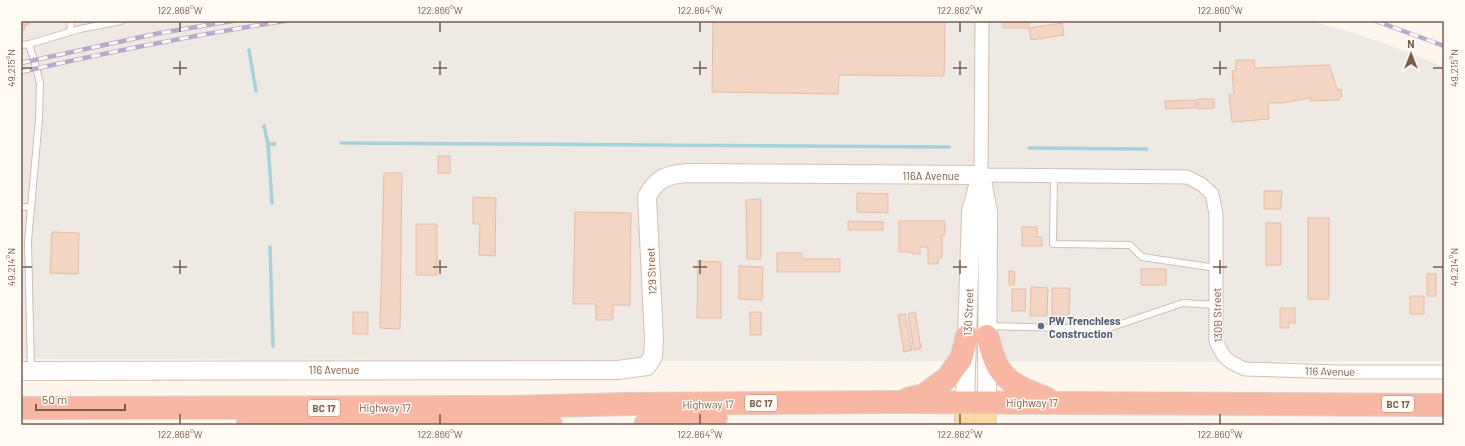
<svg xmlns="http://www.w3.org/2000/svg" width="1465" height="446" font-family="Barlow,sans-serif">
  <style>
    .industrial { fill: #efe9e4 }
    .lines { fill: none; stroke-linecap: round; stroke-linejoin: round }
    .stream { stroke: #a5d3da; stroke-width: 3.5 }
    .building { fill: #f3d5c3; stroke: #e6bba3 }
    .lane-casing { stroke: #d1beb0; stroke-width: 8 }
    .street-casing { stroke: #d1beb0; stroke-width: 15 }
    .secondary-casing { stroke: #d6c0b0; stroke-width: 20 }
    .primary-casing { stroke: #dad1cd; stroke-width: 22 }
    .highway-casing { stroke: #dad1cd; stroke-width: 24 }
    .lane { stroke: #fff; stroke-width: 6 }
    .street { stroke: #fff; stroke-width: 13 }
    .secondary { stroke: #fff; stroke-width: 18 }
    .primary { stroke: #fbd9a5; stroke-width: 20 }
    .highway { stroke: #f7b7a3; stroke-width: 22 }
    .rail-casing { stroke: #b9a8c9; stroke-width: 4.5 }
    .rail { stroke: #fffaf3; stroke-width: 3; stroke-dasharray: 9; stroke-linecap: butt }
    .ticks { fill: none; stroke: #7a5c4d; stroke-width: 1.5 }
    .service-dot { fill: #5c6f8a; stroke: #fffaf3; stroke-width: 1.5 }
    .labels { text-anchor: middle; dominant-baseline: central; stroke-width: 3; stroke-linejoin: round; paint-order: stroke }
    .shield { fill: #fffaf3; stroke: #a28b7f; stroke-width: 1 }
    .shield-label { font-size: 10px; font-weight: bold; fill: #7a5c4d }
    .street-label { font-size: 11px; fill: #7a5c4d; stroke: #fffaf3 }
    .service-label { font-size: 11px; font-weight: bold; fill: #4e5e75; stroke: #fffaf3; text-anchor: start }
    .neatline { fill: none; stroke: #7a5c4d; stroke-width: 1.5 }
    .ticks-label { font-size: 10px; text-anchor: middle; fill: #7a5c4d }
  </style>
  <rect width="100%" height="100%" fill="#fdf6ec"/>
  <path class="industrial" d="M21 21H1310L1347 31 1392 46 1444 67V361L1189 362 21 359Z"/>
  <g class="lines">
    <path class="stream" d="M249 50 256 91
      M264 126 268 144H275
      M341 143 949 147
      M268 144 272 203
      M1029 148 1147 149
      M270 247 273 346"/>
  </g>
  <path class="building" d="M21 21H29V24L25 25 24 30 21 28Z
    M713 21H945L944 76 839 75 838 94 712 92Z
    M1003 21H1029V28H1003Z
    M1062 23 1064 35 1031 40 1029 28Z
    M1236 60H1254L1255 68 1329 65 1338 91 1341 89 1342 96 1339 97V100L1310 101V98L1282 103H1268L1269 119 1232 122 1229 94H1234L1232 71 1236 70Z
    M1198 99H1214V108L1198 109Z
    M1196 100V108L1166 109 1165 101Z
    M438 156H450V173H438Z
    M384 173H402L400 329 380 328Z
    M1264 191H1282L1281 209H1264Z
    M857 193 888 194V213L857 212Z
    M473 197 496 198 495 256 479 255 480 224H473Z
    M761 199V259H747L746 200Z
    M575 212 631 213 630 305H613V320H596V304H573Z
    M1308 218H1329V299H1308Z
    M848 221 883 222V230H848Z
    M899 221H945V235H942V258H938V264H928V247H920V254H912V252H899Z
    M1266 223H1281V265H1266Z
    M416 224H437V275H416Z
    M1022 227H1037V237H1042V246H1022Z
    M52 232 79 233 78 274 50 273Z
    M777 253H802V259H840V272H777Z
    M698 261 721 262V318H697Z
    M739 266 763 267 762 300 739 299Z
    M1141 269H1166V285H1141Z
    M1009 271 1015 272 1014 285H1009Z
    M1427 274H1436V296H1427Z
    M1031 287 1048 288 1047 316H1030Z
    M1052 288H1070L1069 316H1052Z
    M1012 289H1026L1025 311H1012Z
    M1410 296H1424V314H1410Z
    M1280 308H1295V323H1288L1289 328H1280Z
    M353 312H368V334H353Z
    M750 312H761V335H750Z
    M915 312 921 348 914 350 908 314Z
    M905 314 912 350 904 352 898 315Z"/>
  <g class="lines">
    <g class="lane-casing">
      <path id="lane" d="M70 32 71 21
        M29 44 34 60 40 83 39 119 28 241 31 369
        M21 45 29 44 80 29 121 21
        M1054 176 1053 244 1130 245 1142 257 1216 268
        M21 207H31
        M988 326 1106 329 1183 303 1216 305"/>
    </g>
    <g class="street-casing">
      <path id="street" d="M982 21 981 175 1187 177 1201 184 1212 194 1216 214V341C1223 358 1228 362 1245 369L1338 372H1444"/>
    </g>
    <g class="secondary-casing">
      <path id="secondary" d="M982 180 988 212 987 402
        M21 371 618 370 647 366 653 356 654 339 647 197C656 178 668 174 689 173L981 175
        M965 402 971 212 981 175"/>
    </g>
    <g class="primary-casing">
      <path id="primary" d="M965 425V402
        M985 425 987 402"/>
    </g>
    <g class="highway-casing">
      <path id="highway" d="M987 336C990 344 992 354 996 363 1005 383 1026 391 1046 398
        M908 399 924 395 947 378 961 359 967 336
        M21 408 511 407 626 404 896 402 1444 405
        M248 423 551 425
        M645 425 697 418H716"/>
    </g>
    <use href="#lane" class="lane"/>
    <use href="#street" class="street"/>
    <use href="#secondary" class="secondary"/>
    <use href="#primary" class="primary"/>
    <use href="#highway" class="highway"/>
    <g class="rail-casing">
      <path id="rail" d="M1376 21 1444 46
        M21 63 160 33 232 21
        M21 72C108 52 196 35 284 21"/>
    </g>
    <use href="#rail" class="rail"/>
  </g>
  <path class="ticks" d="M180 22V32M440 22V32M700 22V32M960 22V32M1220 22V32M180 61V75M440 61V75M700 61V75M960 61V75M1220 61V75M22 68H32M173 68H187M433 68H447M693 68H707M953 68H967M1213 68H1227M1433 68H1443M180 260V274M440 260V274M700 260V274M960 260V274M1220 260V274M22 267H32M173 267H187M433 267H447M693 267H707M953 267H967M1213 267H1227M1433 267H1443M180 414V424M440 414V424M700 414V424M960 414V424M1220 414V424"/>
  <circle class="service-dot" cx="1041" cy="326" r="4"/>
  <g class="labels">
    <g class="shield">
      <rect x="745" y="395" width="32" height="16" rx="3"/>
      <rect x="1382" y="396" width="32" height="16" rx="3"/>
      <rect x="308" y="400" width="32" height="16" rx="3"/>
    </g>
    <g class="shield-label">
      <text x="761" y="403">BC 17</text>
      <text x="1398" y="404">BC 17</text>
      <text x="324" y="408">BC 17</text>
    </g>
    <g class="street-label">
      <text x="931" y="175">116A Avenue</text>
      <text transform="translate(651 271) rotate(-93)">129 Street</text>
      <text transform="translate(968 312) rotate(-88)">130 Street</text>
      <text transform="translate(1217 315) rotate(-92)">130B Street</text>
      <text x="334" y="369">116 Avenue</text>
      <text transform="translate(1330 371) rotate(1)">116 Avenue</text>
      <text x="1032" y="402">Highway 17</text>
      <text transform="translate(708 404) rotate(-1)">Highway 17</text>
      <text x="385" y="407">Highway 17</text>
    </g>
    <g class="service-label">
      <text x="1049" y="320">PW Trenchless<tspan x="1049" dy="13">Construction</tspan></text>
    </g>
  </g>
  <rect width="1465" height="446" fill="none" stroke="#fffaf3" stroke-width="44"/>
  <g transform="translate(1411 54)" stroke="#fffaf3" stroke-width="3" paint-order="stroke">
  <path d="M0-3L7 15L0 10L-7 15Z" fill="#7a5c4d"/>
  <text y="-6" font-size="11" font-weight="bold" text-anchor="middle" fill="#7a5c4d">N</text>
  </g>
  <path d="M36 404v6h89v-6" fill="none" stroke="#7a5c4d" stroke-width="2"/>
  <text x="42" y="404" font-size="12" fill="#7a5c4d" stroke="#fffaf3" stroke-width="3" paint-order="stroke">50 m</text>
  <rect x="22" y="22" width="1421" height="402" class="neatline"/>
  <g class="ticks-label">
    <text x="180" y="14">122.868°W</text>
    <text x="440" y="14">122.866°W</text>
    <text x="700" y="14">122.864°W</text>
    <text x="960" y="14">122.862°W</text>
    <text x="1220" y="14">122.860°W</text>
    <text transform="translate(11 68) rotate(-90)" y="4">49.215°N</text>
    <text transform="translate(1454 68) rotate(-90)" y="4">49.215°N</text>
    <text transform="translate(11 267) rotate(-90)" y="4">49.214°N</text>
    <text transform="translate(1454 267) rotate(-90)" y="4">49.214°N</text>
    <text x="180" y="438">122.868°W</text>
    <text x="440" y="438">122.866°W</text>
    <text x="700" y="438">122.864°W</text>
    <text x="960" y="438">122.862°W</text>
    <text x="1220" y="438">122.860°W</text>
  </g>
</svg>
